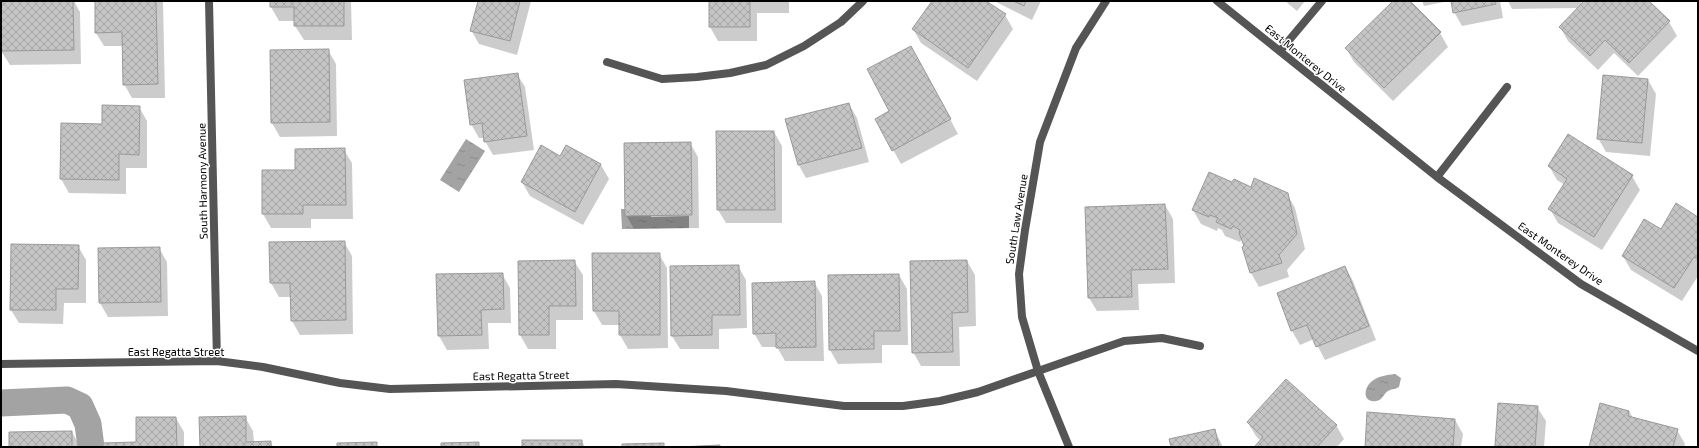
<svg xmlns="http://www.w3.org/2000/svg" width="1699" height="448" font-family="'Exo 2',sans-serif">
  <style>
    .water { fill: url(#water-ripples) }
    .shadow { fill: #0003 }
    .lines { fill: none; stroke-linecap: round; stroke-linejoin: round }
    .canal { stroke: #a3a3a3; stroke-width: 27 }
    .building { fill: url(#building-cross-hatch); stroke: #999 }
    .service { stroke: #555; stroke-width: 8 }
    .minor { stroke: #555; stroke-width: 8 }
    .tertiary { stroke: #555; stroke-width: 8 }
    .labels { text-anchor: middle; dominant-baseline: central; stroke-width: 3; stroke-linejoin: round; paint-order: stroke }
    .street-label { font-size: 11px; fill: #000; stroke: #fff }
  </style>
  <defs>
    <pattern id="water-ripples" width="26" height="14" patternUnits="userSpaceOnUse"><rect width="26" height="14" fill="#a3a3a3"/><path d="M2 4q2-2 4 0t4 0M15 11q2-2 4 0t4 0" fill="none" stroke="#8b8b8b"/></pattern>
    <pattern id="building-cross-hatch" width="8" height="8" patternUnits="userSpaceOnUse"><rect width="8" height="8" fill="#c4c4c4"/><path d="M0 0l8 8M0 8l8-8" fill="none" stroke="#a7a7a7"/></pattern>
  </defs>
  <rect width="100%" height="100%" fill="#fff"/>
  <path class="water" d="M466 139 485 151 459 192 440 180Z
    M621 209H650L651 217 689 216V228L622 229Z
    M1395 374 1401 378 1399 387C1396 389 1391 389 1388 391 1383 394 1383 400 1376 401 1363 403 1363 389 1371 382 1378 376 1386 375 1395 374Z"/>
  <path class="shadow" d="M1 1H74L80 12 81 64 10 65 1 51Z
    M96 1H163L165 98H132L124 84 123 46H104L96 33Z
    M271 1H351L352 40H304L295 26V21H279L271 7Z
    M479 1H531L517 55 479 44 471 30Z
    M710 1H789V13H757V41H718L710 27Z
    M933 1H984L1005 15 1013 29 977 81 921 43 913 29Z
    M994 1H1041L1032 20Z
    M1285 1H1305L1297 11Z
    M1394 1H1409L1440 33 1448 47 1393 101 1354 62 1346 48Z
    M1422 1H1449L1424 6Z
    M1452 1H1500L1503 18 1462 26 1454 12Z
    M1508 1H1581V5L1585 1H1647L1669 22 1677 36 1638 76 1614 53 1598 70 1568 41 1560 27 1578 8 1512 9Z
    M328 50 336 64 337 136 280 137 272 123Z
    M919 61 958 134 901 164 876 119 891 111Z
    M517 74 525 87 534 150 493 155 485 141V138H479L471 124Z
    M1648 80 1656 94 1650 156 1606 152 1598 138Z
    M849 104 857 118 869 162 806 178 798 164Z
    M139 107 147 121V168H126V194L69 193 61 179 103 125Z
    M774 132 782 146V223H726L718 210Z
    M690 143 698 157 699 228 634 229 626 215Z
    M567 146 601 165 609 179 583 225 530 196 522 182 561 157Z
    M344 150 352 163 353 219H311V228H271L263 214 296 171Z
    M1549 166 1632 176 1640 190 1602 250 1558 223 1550 209 1565 185 1557 180Z
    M1233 184 1287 194 1295 208 1305 249 1287 270 1289 277 1259 287 1251 273 1243 248 1245 247 1243 240H1241L1240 242 1225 236 1222 230 1218 228 1217 231 1201 224 1193 210Z
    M1165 205 1173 219 1175 283 1138 284 1139 310 1097 311 1089 298Z
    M1698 218V276L1682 301 1631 270 1623 256 1661 230Z
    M344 242 352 256 353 334 300 335 292 321 291 297H279L271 283Z
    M78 246 86 260V303H64L63 324 19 323 11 310Z
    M159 248 167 262 168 316 108 317 100 303Z
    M659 254 667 268 668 348 628 349 620 335V325H602L594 311Z
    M574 261 583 275V320H556V349H528L520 335Z
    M967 261 975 275 976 326 959 327 960 366H921L913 352Z
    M738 266 746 280 747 328 719 329V349H680L672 336Z
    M1345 267 1353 281 1376 340 1325 360 1314 339 1300 345 1292 331 1278 294Z
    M502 274 510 288 511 323H488L489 349 447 350 439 336 437 275Z
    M899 275 907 289 908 345H882V363L838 364 830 350Z
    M814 282 822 296 824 361H785L777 347H762L754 333Z
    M1537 407 1546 421 1544 447H1497L1496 446Z
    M1629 411 1633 418 1677 430 1685 444 1684 447H1590Z
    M245 417 253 431 254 443 271 442 273 447H201Z
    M176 418 184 432V447H104L137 443Z
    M1455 420 1463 434 1461 447H1366Z
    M1248 423 1336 425 1344 439 1337 447H1257L1261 441 1256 436Z
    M1215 431 1223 447H1172Z
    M72 432 80 447H10Z
    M582 441 585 447H523Z"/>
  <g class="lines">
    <path class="canal" d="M1 403 67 400 80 406 88 424 91 447"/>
  </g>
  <path class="building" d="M1 1H73L74 50 1 51Z
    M95 1H156L158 84 123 85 122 32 95 33Z
    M270 1H344V26H294V7H270Z
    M478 1H520L510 41 470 31Z
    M709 1H750V27H709Z
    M932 1H986L1006 14 968 68 912 29Z
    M1013 1H1026L1024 6Z
    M1393 1H1410L1441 32 1384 88 1345 48Z
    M1451 1H1495L1496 4 1453 13Z
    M1584 1H1649L1670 21 1629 63 1605 40 1590 56 1559 27Z
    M911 46 951 119 892 151 875 119 889 111 867 69Z
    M329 49 330 122 271 123 270 50Z
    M518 73 527 136 484 142 482 123 470 125 464 80Z
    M1603 75 1648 79 1642 143 1597 139Z
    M849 103 862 148 798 165 785 119Z
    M102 105 140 106 139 155 119 154V180L60 179 61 123 102 124Z
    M716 131H774L775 210H717Z
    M1568 134 1633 175 1594 237 1548 209 1567 179 1548 166Z
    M691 142 692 215 625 216 624 143Z
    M541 145 560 156 566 145 601 164 575 212 521 182Z
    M345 148 346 205H303V214H262V170H295V149Z
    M1209 172 1232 182 1234 179 1251 187 1254 178 1288 193 1297 234 1279 255 1282 263 1250 273 1242 247 1244 246 1239 233 1240 230 1233 226 1231 229 1216 222 1218 218 1210 215 1209 217 1192 210Z
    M1676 203 1698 217V259L1694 257 1674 288 1622 256 1644 219 1661 229Z
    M1165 204 1168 269 1131 270 1132 297 1088 298 1085 207Z
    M345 241 346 320 291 321 290 283H270L269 242Z
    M11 244 79 245 78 289H56V310H10Z
    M160 247 161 302 99 303 98 248Z
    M592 253H660V335H619V311H593Z
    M575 260 576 306H549V335H519L518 261Z
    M967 260 968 312 952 313 953 352 912 353 910 261Z
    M739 265 740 315H712V335L671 336 670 266Z
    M1345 266 1369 326 1316 347 1307 325 1291 331 1277 293Z
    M503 273 504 309 481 310 482 335 438 336 436 274Z
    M899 274 900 331H874V349L829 350 828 275Z
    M815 281 816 347 776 348V333L753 334 752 283Z
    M1286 379 1337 425 1317 447H1257L1255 446 1263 437 1247 422Z
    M1498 403 1538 406 1535 447 1495 446Z
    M1600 403 1629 411 1628 416 1678 429 1673 447H1589Z
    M1367 412 1455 419 1453 447H1365Z
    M246 416V442L271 441V447H200L199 417Z
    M136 417H176L177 447H103V443L136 442Z
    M1215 429 1219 447H1171L1169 439Z
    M72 431V447H9V432Z
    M522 440H582V447H522Z
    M377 442V447H337V443Z
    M479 442V447H441V443Z
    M664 443V447H622V444Z
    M720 445V447H680Z"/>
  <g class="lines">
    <path class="service" d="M1280 51 1322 1"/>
    <path class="minor" d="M209 1 217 361
      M1217 1 1437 177 1581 284 1698 351
      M607 62 662 79 697 77 730 73 766 65 804 46 841 22 863 1
      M1437 177 1507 87
      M1 364 217 361 263 367 340 383 390 389 616 384 726 391 844 406H903L940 401 978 392 1124 341 1162 338 1200 346"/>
    <path class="tertiary" d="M1069 447 1038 371 1022 317 1019 274 1025 230 1040 142 1076 48 1106 1"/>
  </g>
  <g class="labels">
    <g class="street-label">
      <text transform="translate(1306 58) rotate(39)">East Monterey Drive</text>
      <text transform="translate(202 181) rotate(-91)">South Harmony Avenue</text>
      <text transform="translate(1016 219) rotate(-81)">South Law Avenue</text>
      <text transform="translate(1561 253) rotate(35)">East Monterey Drive</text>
      <text x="176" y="351">East Regatta Street</text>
      <text transform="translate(521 375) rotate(-1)">East Regatta Street</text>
    </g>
  </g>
  <rect width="1699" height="448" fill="none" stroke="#000000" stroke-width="4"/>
</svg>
